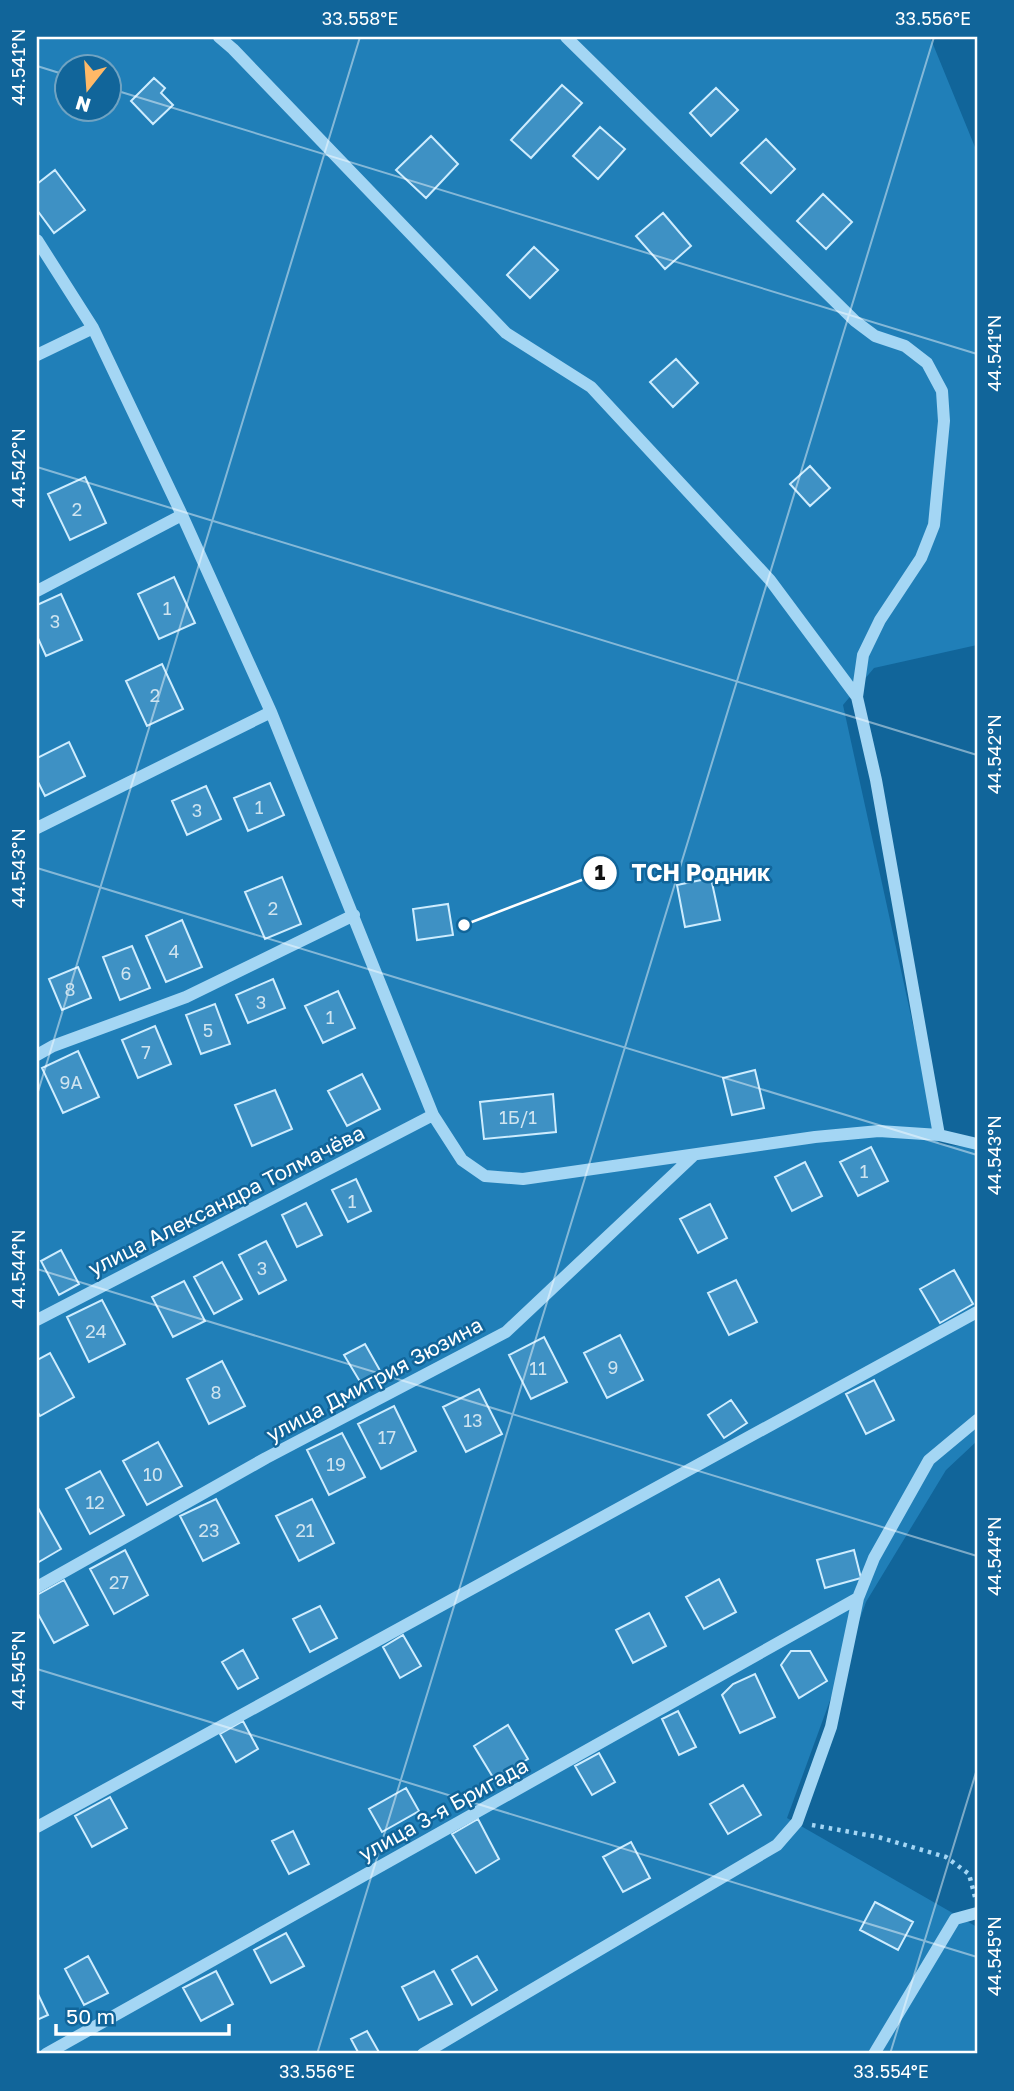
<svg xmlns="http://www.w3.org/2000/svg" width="1014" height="2091" font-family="'Golos Text',sans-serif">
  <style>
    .green { fill: #207fb8; fill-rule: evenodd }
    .building { fill: #3e91c4; stroke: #cdecfe; stroke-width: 2 }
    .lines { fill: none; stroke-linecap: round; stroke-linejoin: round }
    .path { stroke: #a4d6f4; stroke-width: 4.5; stroke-dasharray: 3.5 5; stroke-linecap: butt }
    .minor { stroke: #a4d6f4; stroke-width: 12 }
    .ticks { fill: none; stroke: #fff; stroke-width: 2; stroke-opacity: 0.45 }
    .labels { text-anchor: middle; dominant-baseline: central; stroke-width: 5; stroke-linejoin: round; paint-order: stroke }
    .number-label { font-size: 18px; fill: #cfe4f0 }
    .street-label { font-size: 21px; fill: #fff; stroke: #11659a }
    .leader { fill: none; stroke: #fff; stroke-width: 2.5 }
    .callout-dot { fill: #fff; stroke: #11659a; stroke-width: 2.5 }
    .mark-label { font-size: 21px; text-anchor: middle; font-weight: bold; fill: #111 }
    .callout-label { font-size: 23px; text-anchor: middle; font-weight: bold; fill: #fff; stroke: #11659a; stroke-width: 5; stroke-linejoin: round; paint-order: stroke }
    .neatline { fill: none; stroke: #fff; stroke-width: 2.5 }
    .ticks-label { font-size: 18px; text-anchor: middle; fill: #fff }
  </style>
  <rect width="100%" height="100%" fill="#11659a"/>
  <path class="green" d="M37 37H930L977 152V645L874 668 843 705 939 1144 977 1148V1441L946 1470 866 1602 787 1818 977 1927V2054H37ZM66 66H108V108H66Z"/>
  <path class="building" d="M154 78 165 88 161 93 173 105 153 124 131 101Z
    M562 85 582 103 531 158 511 140Z
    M716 88 738 110 711 136 690 113Z
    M600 127 625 149 598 179 573 156Z
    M431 136 458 164 426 198 396 170Z
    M766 139 795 169 771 193 741 163Z
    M55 170 85 210 54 233 37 210V184Z
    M823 194 852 222 826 249 797 221Z
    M663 213 691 246 665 269 636 236Z
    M534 247 558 270 530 298 507 275Z
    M676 359 698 383 673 407 650 382Z
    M810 466 830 488 810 506 790 484Z
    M85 477 106 523 70 540 48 494Z
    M174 577 195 623 159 639 138 594Z
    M61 594 82 640 46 656 37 636V605Z
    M162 664 183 709 147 726 126 681Z
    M69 742 85 776 45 796 37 780V758Z
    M270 783 284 815 248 831 234 798Z
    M206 786 221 819 187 835 172 801Z
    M282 877 301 924 265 939 245 892Z
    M711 878 720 920 685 927 677 885Z
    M448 904 453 935 417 940 413 909Z
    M182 920 202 967 166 982 146 936Z
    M132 946 150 988 120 1000 103 957Z
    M78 967 91 998 62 1010 49 979Z
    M273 979 285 1008 248 1023 236 995Z
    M338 991 355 1028 323 1043 305 1006Z
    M215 1004 230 1044 201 1054 186 1015Z
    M155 1026 171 1064 138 1078 122 1040Z
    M78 1051 99 1097 63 1113 42 1068Z
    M755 1070 764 1108 732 1115 723 1078Z
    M362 1074 380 1109 347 1126 328 1091Z
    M275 1090 292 1129 252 1146 235 1105Z
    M553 1094 556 1132 484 1139 480 1102Z
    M871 1147 888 1181 858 1196 840 1162Z
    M805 1162 822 1196 792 1211 775 1177Z
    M356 1179 371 1211 348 1222 332 1190Z
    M306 1203 322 1235 297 1247 282 1215Z
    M710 1204 727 1238 698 1253 680 1219Z
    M266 1241 286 1280 259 1294 239 1255Z
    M61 1250 79 1284 59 1295 41 1261Z
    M222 1262 242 1299 214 1314 194 1277Z
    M954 1270 973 1304 940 1323 920 1289Z
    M736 1280 757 1322 729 1335 708 1293Z
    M184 1281 205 1321 173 1337 152 1297Z
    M102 1300 125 1344 89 1362 67 1317Z
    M620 1335 643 1380 607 1398 584 1353Z
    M544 1337 567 1382 531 1399 509 1355Z
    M365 1344 382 1374 362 1385 344 1355Z
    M50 1353 74 1397 40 1416 37 1411V1360Z
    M222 1361 245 1406 209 1424 187 1379Z
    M874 1380 894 1420 866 1434 846 1394Z
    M479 1389 502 1434 466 1452 443 1407Z
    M731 1400 747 1423 724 1438 708 1415Z
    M394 1406 416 1451 381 1469 358 1424Z
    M342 1433 365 1477 329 1495 307 1450Z
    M158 1442 182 1486 147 1505 123 1461Z
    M100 1471 124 1515 90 1534 66 1489Z
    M216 1499 239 1543 203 1561 180 1516Z
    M312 1499 334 1543 299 1561 276 1516Z
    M37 1506 61 1549 37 1563Z
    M125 1550 148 1595 114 1614 90 1569Z
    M854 1550 861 1578 825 1588 817 1560Z
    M719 1579 736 1612 704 1629 686 1597Z
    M64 1580 88 1625 54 1643 37 1612V1595Z
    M320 1606 337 1638 310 1652 293 1619Z
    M649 1613 666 1646 633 1663 616 1630Z
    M403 1635 421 1666 400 1678 383 1647Z
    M243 1650 258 1678 238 1689 222 1662Z
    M791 1651H810L827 1681 799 1698 781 1665Z
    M755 1674 775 1717 740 1733 722 1695 733 1684Z
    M678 1711 696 1747 679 1755 662 1719Z
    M243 1721 258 1749 236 1762 220 1734Z
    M508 1725 528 1759 494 1779 474 1746Z
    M599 1753 615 1782 592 1795 575 1766Z
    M743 1785 761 1815 728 1834 710 1804Z
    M406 1788 419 1811 382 1832 369 1809Z
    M110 1797 127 1828 92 1847 75 1816Z
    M478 1819 499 1859 476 1873 452 1834Z
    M293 1831 309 1864 289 1874 272 1841Z
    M631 1842 650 1878 623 1892 603 1857Z
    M875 1902 913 1922 898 1950 860 1930Z
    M286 1933 304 1966 271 1983 254 1950Z
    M88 1956 108 1993 84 2005 65 1969Z
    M477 1956 497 1990 472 2005 452 1970Z
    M216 1971 233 2004 201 2021 183 1988Z
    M434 1971 452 2004 419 2020 402 1987Z
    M37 1992 48 2015 37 2020Z
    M367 2031 380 2054H359L351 2039Z"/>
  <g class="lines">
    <path class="path" d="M812 1825 878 1837 946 1857 969 1874 975 1897"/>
    <path class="minor" d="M219 37 233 49 506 333 591 387 770 580 857 697
      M566 37 855 321 875 336 905 346 927 363 942 391 944 421 934 525 921 558 880 620 863 655 857 697 876 780 939 1135
      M37 240 93 328 182 515 271 712 433 1115 462 1160 485 1176 523 1179 815 1137 879 1131 939 1135 977 1144
      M37 355 93 328
      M37 591 182 515
      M37 828 271 712
      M37 1055 53 1046 186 997 354 915
      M37 1320 433 1115
      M37 1587 266 1458 506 1332 693 1156
      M37 1827 977 1312
      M46 2054 858 1598
      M423 2054 777 1845 797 1822 831 1727 858 1598 874 1558 929 1460 977 1420
      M874 2054 955 1919 977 1913"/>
  </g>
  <path class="ticks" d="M37 66 66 75M108 88 977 354M37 467 977 755M37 868 977 1155M37 1095 360 37M37 1269 977 1556M37 1669 977 1957M317 2054 934 37M890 2054 977 1769"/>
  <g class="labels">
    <g class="number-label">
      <text x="77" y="509">2</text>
      <text x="167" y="608">1</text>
      <text x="55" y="621">3</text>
      <text x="155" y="695">2</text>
      <text x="259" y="807">1</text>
      <text x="197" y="810">3</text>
      <text x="273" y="908">2</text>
      <text x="174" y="951">4</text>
      <text x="126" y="973">6</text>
      <text x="70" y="989">8</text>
      <text x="261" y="1002">3</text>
      <text x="330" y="1017">1</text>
      <text x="208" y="1030">5</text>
      <text x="146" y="1052">7</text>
      <text x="71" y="1082">9А</text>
      <text x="518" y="1117">1Б/1</text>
      <text x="864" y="1171">1</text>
      <text x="352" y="1201">1</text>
      <text x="262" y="1268">3</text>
      <text x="96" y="1331">24</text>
      <text x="613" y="1367">9</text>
      <text x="538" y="1368">11</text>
      <text x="216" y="1392">8</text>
      <text x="473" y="1420">13</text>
      <text x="387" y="1437">17</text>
      <text x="336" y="1464">19</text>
      <text x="153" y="1474">10</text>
      <text x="95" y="1502">12</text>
      <text x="209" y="1530">23</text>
      <text x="305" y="1530">21</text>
      <text x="119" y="1582">27</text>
    </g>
    <g class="street-label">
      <text transform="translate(226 1200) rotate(-27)">улица Александра Толмачёва</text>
      <text transform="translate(374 1379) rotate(-28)">улица Дмитрия Зюзина</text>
      <text transform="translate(443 1809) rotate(-29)">улица 3-я Бригада</text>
    </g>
  </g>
  <path class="leader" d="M464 925L600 873"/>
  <g class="callout-dot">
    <circle cx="464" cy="925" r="7"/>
    <circle cx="600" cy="873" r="18"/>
  </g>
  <g class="mark-label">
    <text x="600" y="880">1</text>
  </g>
  <g class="callout-label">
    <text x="701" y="881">ТСН Родник</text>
  </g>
  <rect width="1014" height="2091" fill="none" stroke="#11659a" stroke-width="77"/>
  <g transform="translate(88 88) rotate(197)"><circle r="33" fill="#11659a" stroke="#70a3c2" stroke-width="2"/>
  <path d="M0-5L12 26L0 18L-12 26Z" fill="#ffb967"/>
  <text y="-10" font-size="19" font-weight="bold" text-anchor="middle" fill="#ffffff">N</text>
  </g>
  <path d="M56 2024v10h173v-10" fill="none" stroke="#ffffff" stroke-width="3.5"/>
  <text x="66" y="2024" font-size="21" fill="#ffffff" stroke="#11659a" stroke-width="5" paint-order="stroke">50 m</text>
  <rect x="38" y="38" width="938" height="2014" class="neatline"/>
  <g class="ticks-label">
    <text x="360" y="25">33.558°E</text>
    <text x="933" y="25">33.556°E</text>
    <text transform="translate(19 67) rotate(-90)" y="6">44.541°N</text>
    <text transform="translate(995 353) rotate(-90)" y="6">44.541°N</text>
    <text transform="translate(19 468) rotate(-90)" y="6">44.542°N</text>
    <text transform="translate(995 754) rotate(-90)" y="6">44.542°N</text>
    <text transform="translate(19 868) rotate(-90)" y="6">44.543°N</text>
    <text transform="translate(995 1155) rotate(-90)" y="6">44.543°N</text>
    <text transform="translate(19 1269) rotate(-90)" y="6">44.544°N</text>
    <text transform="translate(995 1556) rotate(-90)" y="6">44.544°N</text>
    <text transform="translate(19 1670) rotate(-90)" y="6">44.545°N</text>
    <text transform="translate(995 1956) rotate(-90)" y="6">44.545°N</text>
    <text x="317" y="2078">33.556°E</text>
    <text x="891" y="2078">33.554°E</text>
  </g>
</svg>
